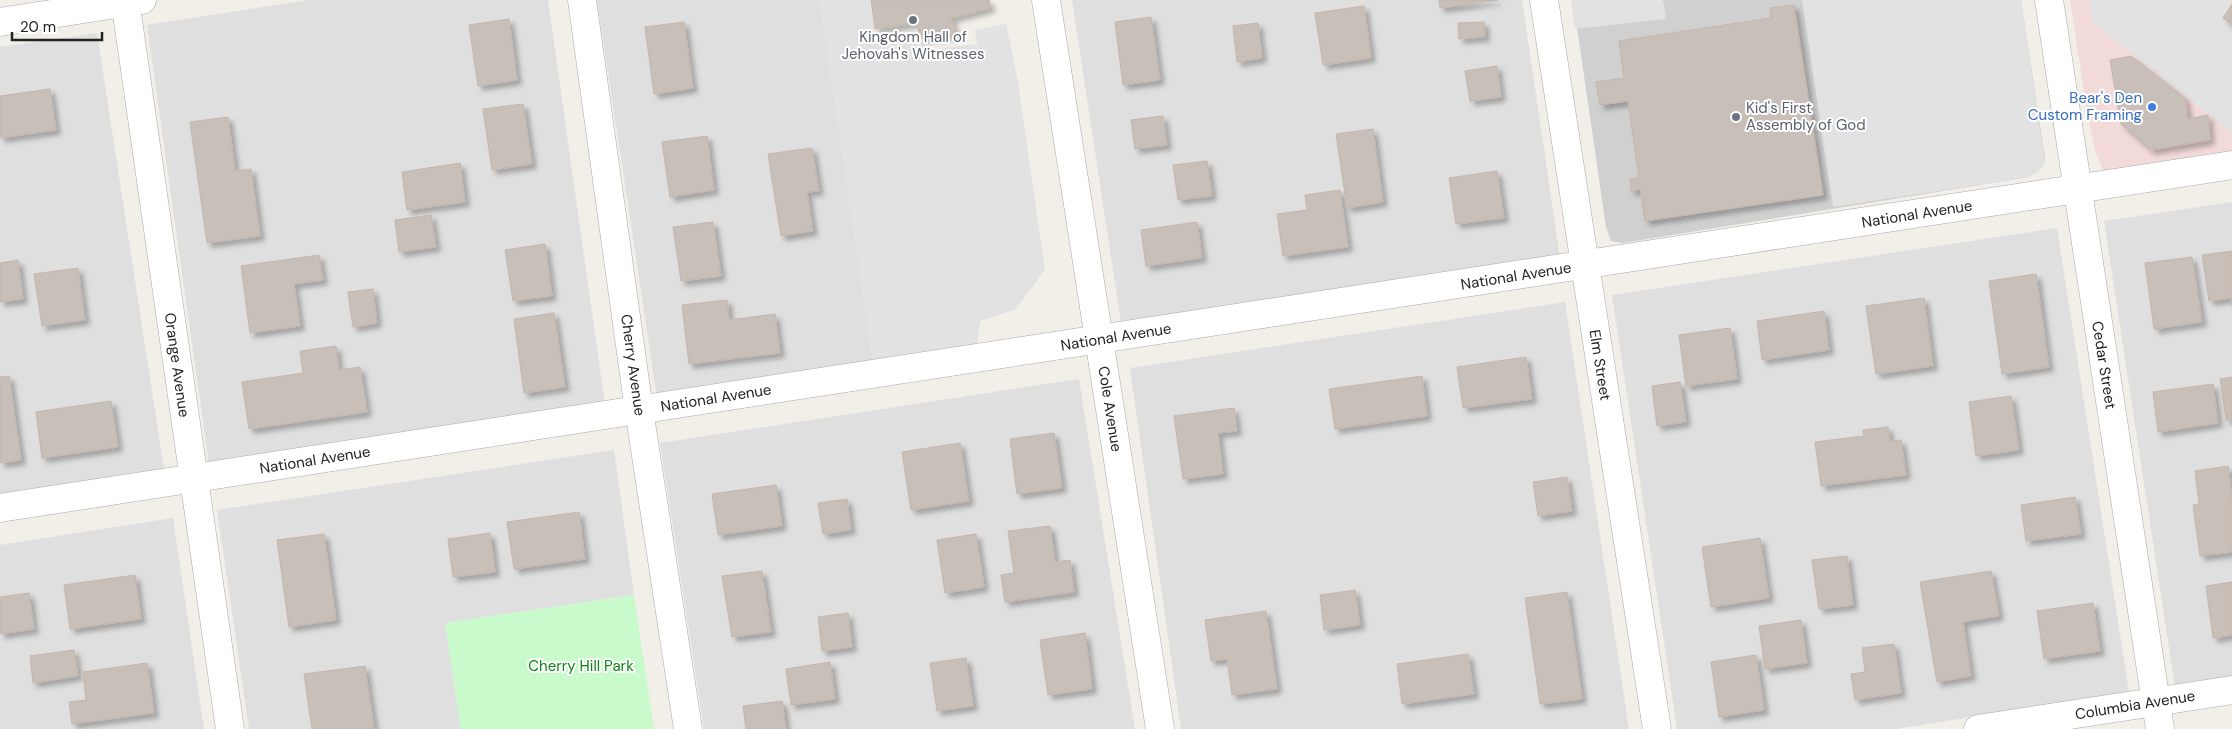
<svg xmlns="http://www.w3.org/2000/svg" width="2232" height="729" font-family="'DM Sans',sans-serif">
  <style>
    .residential { fill: #e0dfdf }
    .commercial { fill: #f2dad9 }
    .religious { fill: #d0d0d0 }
    .park { fill: #c8facc }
    .parking { fill: #e2e2e2 }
    .building { fill: #c7bfb8; stroke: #c4b6ab; filter: url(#shadow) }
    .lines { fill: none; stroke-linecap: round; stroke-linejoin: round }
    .minor-casing { stroke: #a9a9a9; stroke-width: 29 }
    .minor { stroke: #fff; stroke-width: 28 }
    .worship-dot { fill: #6b7280; stroke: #fff; stroke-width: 2 }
    .shop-dot { fill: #3f7fe0; stroke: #fff; stroke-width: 2 }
    .labels { text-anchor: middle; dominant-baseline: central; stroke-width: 4; stroke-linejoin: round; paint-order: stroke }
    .worship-label { font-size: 15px; fill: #5b616d; stroke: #fff }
    .shop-label { font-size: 15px; fill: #366cbe; stroke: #fff; text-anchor: end }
    .street-label { font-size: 15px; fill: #222; stroke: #fff }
    .park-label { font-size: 15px; fill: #0c8416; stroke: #fff }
  </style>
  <defs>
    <filter id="shadow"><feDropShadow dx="4.5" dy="4.5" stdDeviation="2.5" flood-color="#0004"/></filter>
  </defs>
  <rect width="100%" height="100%" fill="#f2efe9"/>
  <path class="residential" d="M308 0H548L605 405 209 464 147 25Z
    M597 0H820L873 360 657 397Z
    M1072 0H1522L1560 258 1121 323Z
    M97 33 164 469 0 496V47Z
    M2232 202V679L2175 687 2104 221Z
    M2057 228 2129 692 1896 729H1677L1612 295Z
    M1565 302 1629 729H1181L1130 368Z
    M1079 379 1135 729H704L660 443Z
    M614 450 634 595 445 623 461 729H249L217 510Z
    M173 518 204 729H0V545Z"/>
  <path class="commercial" d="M2070 0H2232V152L2112 172 2103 170 2095 151 2087 111Z"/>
  <path class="religious" d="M1573 0H2021L2045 158 2042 167 2029 177 1623 243 1611 241 1606 227Z"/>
  <path class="park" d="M634 595 654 729H461L445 623Z"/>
  <path class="parking" d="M820 0H870L876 42 920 39 929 50 977 44 975 30 1006 24 1018 82 1045 270 1016 309 980 321 977 344 873 360Z
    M1571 0H1663L1666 19 1575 29Z
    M1802 0H2021L2045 163 2038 172 2029 177 1833 207Z
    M2089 0H2232V133L2093 23Z"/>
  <path class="building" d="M871 0H989L990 8 951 18 956 34 920 39 917 23 875 29Z
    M1439 0H1498L1440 8Z
    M2232 4V25L2223 18Z
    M1794 5 1823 195 1645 221 1640 189 1631 191 1630 179 1639 178 1628 101 1600 105 1596 82 1624 78 1619 41 1771 18 1770 8Z
    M1364 6 1371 58 1323 65 1315 13Z
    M1151 17 1160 80 1123 85 1115 22Z
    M509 19 517 80 478 86 469 25Z
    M684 22 693 88 654 94 645 27Z
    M1484 22 1485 37 1459 39 1458 23Z
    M1258 23 1262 58 1237 62 1233 26Z
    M2131 56 2185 98 2188 119 2208 115 2210 140 2151 150 2121 124 2110 60Z
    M1497 66 1501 97 1470 101 1465 71Z
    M50 89 56 130 0 138V96Z
    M523 104 532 164 492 170 483 109Z
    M1163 116 1167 145 1135 149 1131 120Z
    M228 117 235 171 251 169 260 236 207 243 190 122Z
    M1373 129 1383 202 1347 208 1336 134Z
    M707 136 714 190 670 197 662 142Z
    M812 148 819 191 807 192 813 231 781 236 768 154Z
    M1207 161 1212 196 1178 200 1173 165Z
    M460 163 465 202 407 210 402 172Z
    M1497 171 1504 218 1456 224 1449 178Z
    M1340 190 1348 247 1283 256 1277 214 1307 210 1305 195Z
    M431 215 436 247 399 252 395 220Z
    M713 222 721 276 681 281 673 227Z
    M1197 222 1202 258 1146 266 1141 230Z
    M545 244 552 296 513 301 505 250Z
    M2232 251V306L2231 298 2209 301 2202 255Z
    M319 255 323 280 294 284 300 326 250 333 241 266Z
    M2192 257 2202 322 2154 329 2145 263Z
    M18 260 23 299 0 302V263Z
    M78 268 85 320 42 326 34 274Z
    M2036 274 2049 367 2002 374 1989 281Z
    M373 289 377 323 353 327 348 292Z
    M1924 298 1933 366 1876 374 1866 306Z
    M727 300 729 320 775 314 780 353 689 364 682 305Z
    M1824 311 1829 350 1762 360 1757 321Z
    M554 313 565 387 524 393 514 319Z
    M1730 328 1737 379 1686 386 1679 335Z
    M336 346 339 370 360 367 367 412 249 429 242 382 303 373 300 351Z
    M1526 357 1532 399 1463 408 1457 367Z
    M9 376 21 460 0 463V377Z
    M1422 376 1427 416 1335 429 1329 389Z
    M2232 377V420H2226L2220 379Z
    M1680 382 1686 422 1657 426 1652 386Z
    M2213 384 2218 423 2158 432 2153 392Z
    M2011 396 2019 450 1976 456 1969 402Z
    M111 401 118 447 42 458 36 412Z
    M1234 408 1237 431 1218 433 1223 474 1183 479 1174 416Z
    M1888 427 1890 441 1901 440 1906 475 1821 486 1815 442 1864 436 1863 430Z
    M1054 433 1062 488 1017 494 1010 439Z
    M960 443 969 501 911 510 902 452Z
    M2228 466 2232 498V552L2200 556 2193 505 2199 504 2195 471Z
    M1567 477 1572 511 1538 516 1533 482Z
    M776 485 782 526 718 535 712 494Z
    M2075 497 2081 534 2026 541 2021 505Z
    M847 499 851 530 823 534 818 503Z
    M579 512 585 559 514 569 507 522Z
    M1050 526 1055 562 1070 560 1074 592 1005 602 1001 575 1014 573 1008 531Z
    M490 533 495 572 453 577 448 539Z
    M324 534 336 620 289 627 277 540Z
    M976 534 984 587 945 593 937 540Z
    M1760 538 1769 598 1711 607 1702 547Z
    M1847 556 1853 605 1819 609 1812 560Z
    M762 571 771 632 732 637 722 576Z
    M1991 571 1999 616 1963 622 1971 676 1937 682 1920 582Z
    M135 575 141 619 70 629 64 585Z
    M2232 582V635L2213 638 2206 586Z
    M1355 590 1360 625 1324 630 1320 595Z
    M1567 592 1582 699 1540 704 1525 598Z
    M29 593 34 629 0 634V597Z
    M2093 603 2100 651 2044 659 2037 611Z
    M1266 611 1277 689 1232 695 1227 659 1211 661 1205 620Z
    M848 613 852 647 822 651 818 617Z
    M1801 620 1807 663 1765 669 1759 626Z
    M1085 633 1092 689 1048 695 1040 640Z
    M1894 644 1901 693 1855 700 1851 674 1865 672 1862 648Z
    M74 650 78 676 33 683 30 656Z
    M1468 654 1474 694 1402 704 1397 664Z
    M1756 655 1764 710 1719 717 1711 662Z
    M966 658 973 706 937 711 930 663Z
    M830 662 835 699 791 705 786 669Z
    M147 663 154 713 72 724 69 702 86 700 83 672Z
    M365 666 374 729H312L304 674Z
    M782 701 786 729H746L743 706Z"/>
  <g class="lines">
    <g class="minor-casing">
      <path id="minor" d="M125 0 230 729
        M582 0 639 410 688 729
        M1046 0 1160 729
        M1544 0 1657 729
        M2049 0 2160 729
        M0 22 142 0
        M0 508 2232 165
        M1978 729 2232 690"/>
    </g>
    <use href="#minor" class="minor"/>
  </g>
  <g class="worship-dot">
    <circle cx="913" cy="20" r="5"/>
    <circle cx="1736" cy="117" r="5"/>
  </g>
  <circle class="shop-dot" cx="2152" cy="107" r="5"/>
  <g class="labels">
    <g class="worship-label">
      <text x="913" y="37">Kingdom Hall of<tspan x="913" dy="17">Jehovah's Witnesses</tspan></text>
      <text x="1746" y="108" text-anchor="start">Kid's First<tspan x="1746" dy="17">Assembly of God</tspan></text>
    </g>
    <g class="shop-label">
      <text x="2142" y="98">Bear's Den<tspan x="2142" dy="17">Custom Framing</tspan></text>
    </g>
    <g class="street-label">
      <text transform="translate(1917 214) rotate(-9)">National Avenue</text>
      <text transform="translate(1516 276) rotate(-9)">National Avenue</text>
      <text transform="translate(1116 337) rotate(-9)">National Avenue</text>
      <text transform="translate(177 365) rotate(82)">Orange Avenue</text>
      <text transform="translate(633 365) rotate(82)">Cherry Avenue</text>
      <text transform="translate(1600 365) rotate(81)">Elm Street</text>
      <text transform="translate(2104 365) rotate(81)">Cedar Street</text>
      <text transform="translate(716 398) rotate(-9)">National Avenue</text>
      <text transform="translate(1110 409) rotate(81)">Cole Avenue</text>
      <text transform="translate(315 460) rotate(-9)">National Avenue</text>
      <text transform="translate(2135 705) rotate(-9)">Columbia Avenue</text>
    </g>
    <g class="park-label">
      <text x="581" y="666">Cherry Hill Park</text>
    </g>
  </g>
  <path d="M12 32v8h90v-8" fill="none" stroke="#222222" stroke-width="2.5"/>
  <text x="20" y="32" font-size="15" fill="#222222" stroke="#ffffff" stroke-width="4" paint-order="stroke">20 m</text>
</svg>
